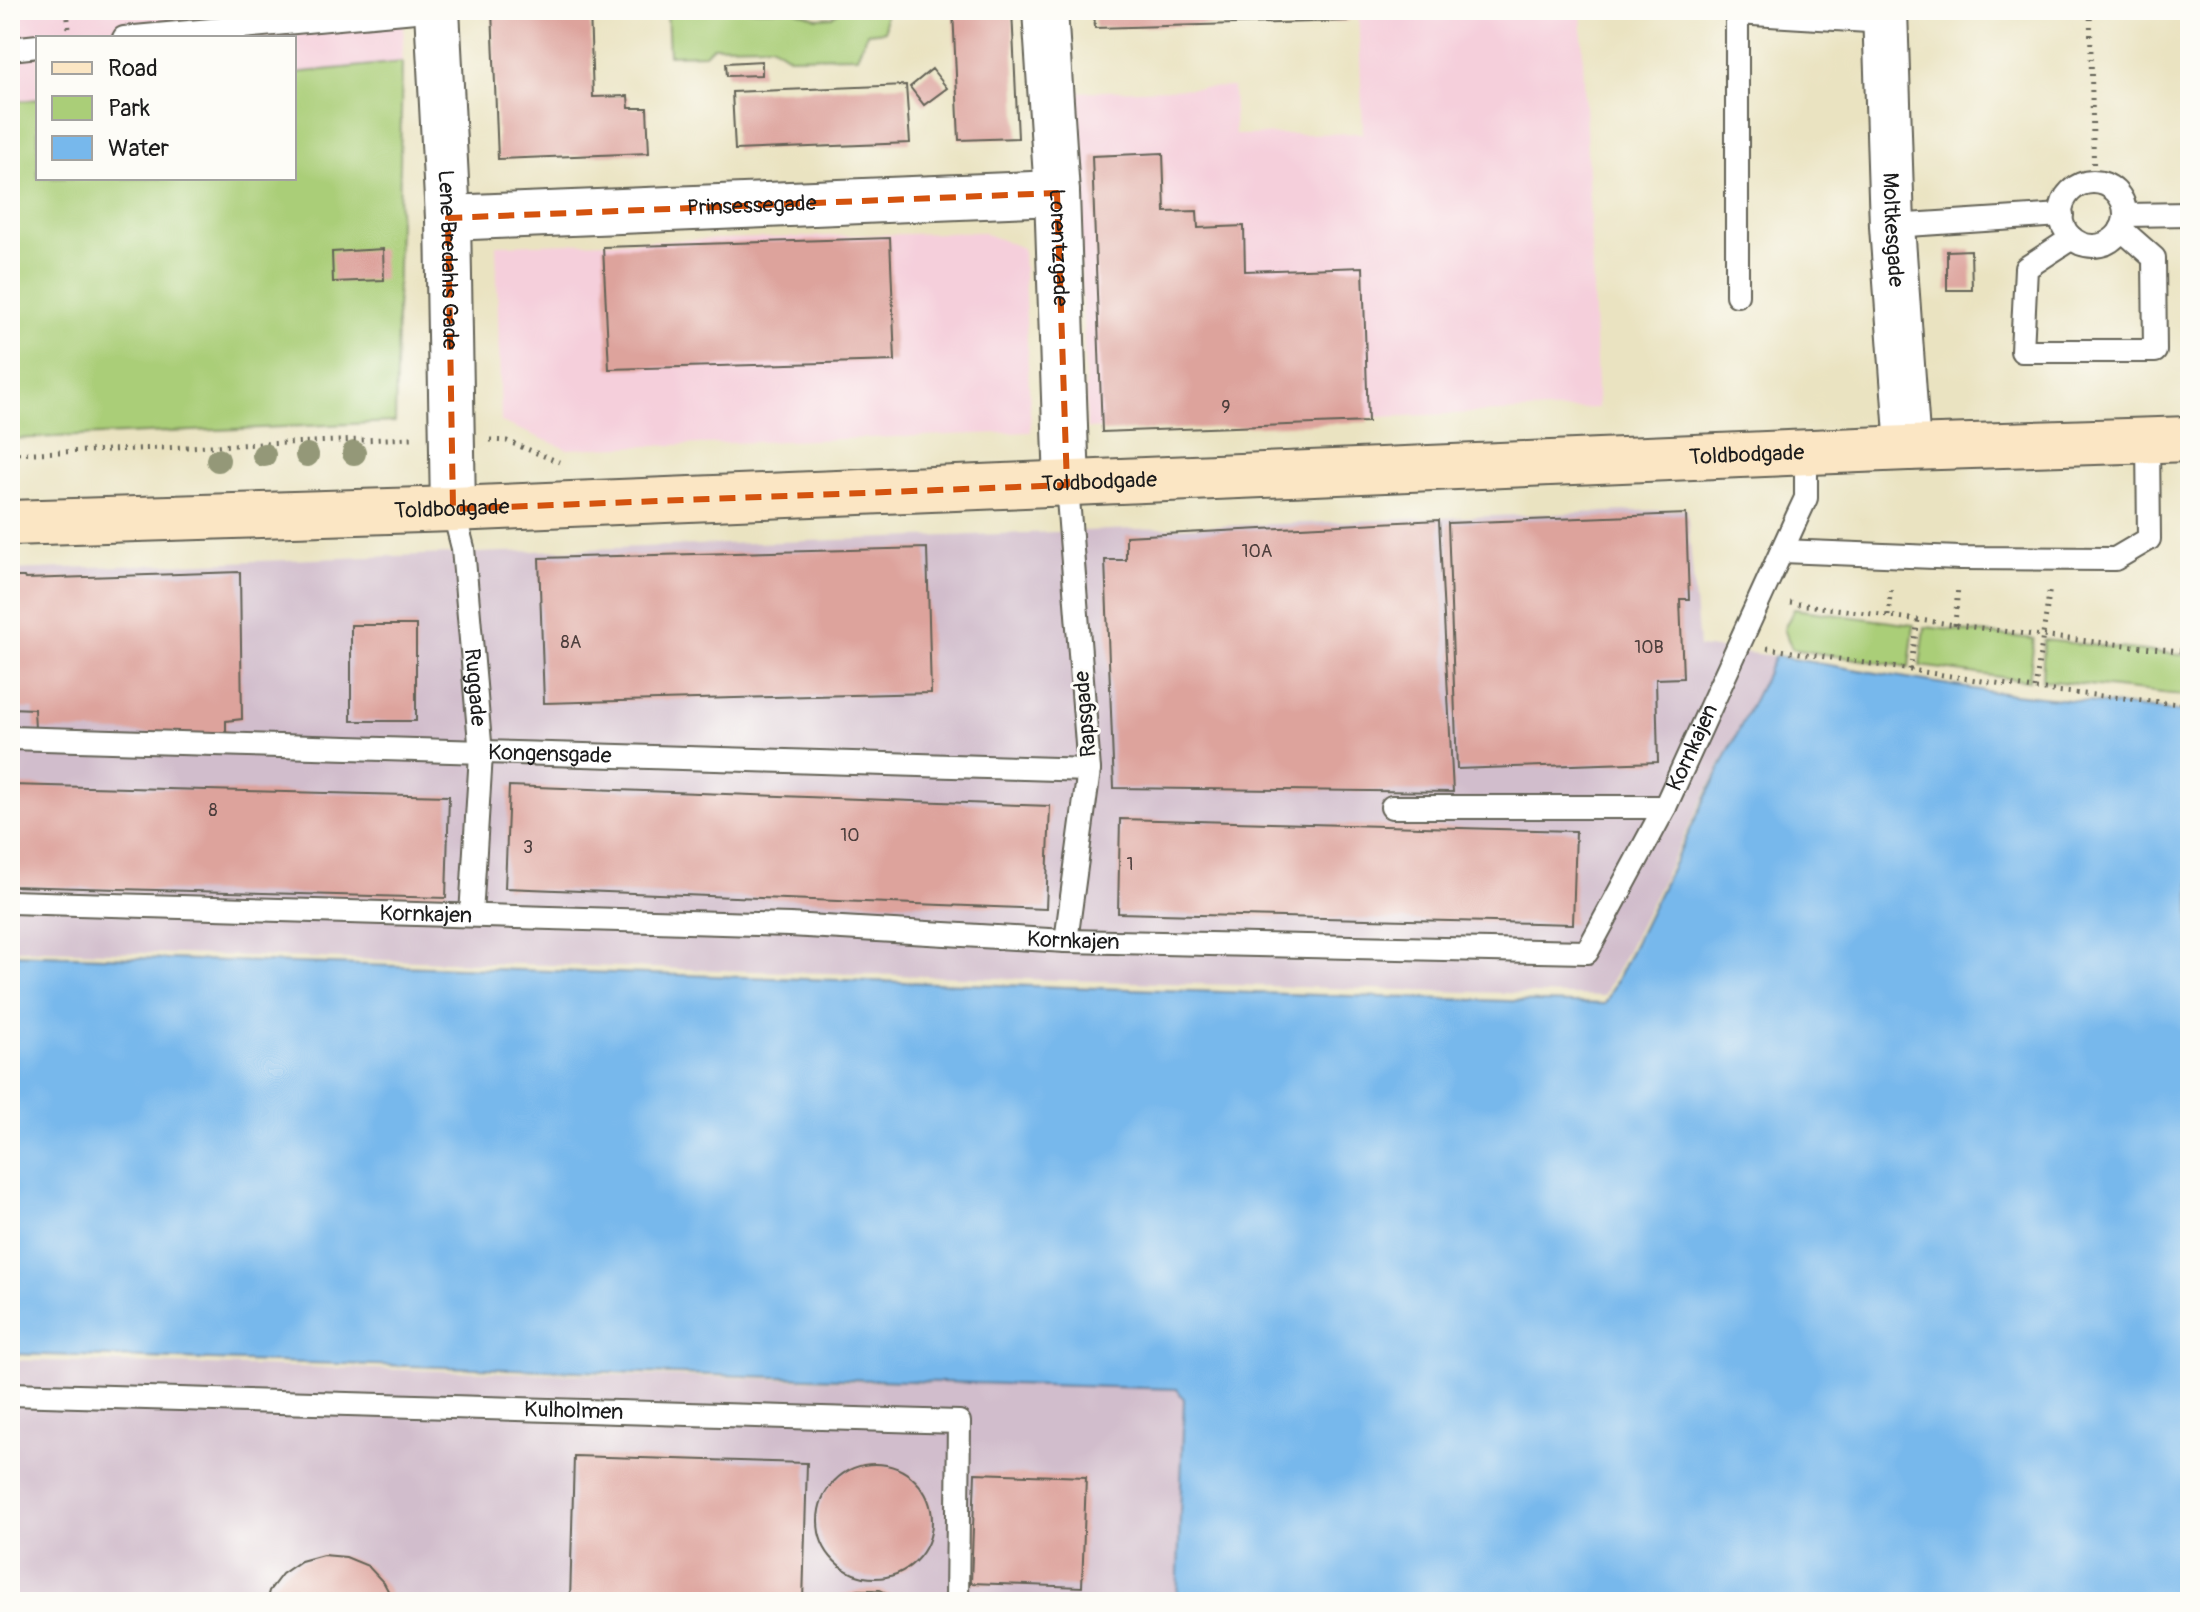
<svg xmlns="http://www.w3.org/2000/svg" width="2200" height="1612" font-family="Pangolin,sans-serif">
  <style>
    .built { fill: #f5cfdb }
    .industrial { fill: #d1bdcc }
    .green { fill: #aace78; stroke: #63754a; stroke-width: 2 }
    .water { fill: #77b8ec; stroke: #4a6a84; stroke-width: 2 }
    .building { fill: #dda39c }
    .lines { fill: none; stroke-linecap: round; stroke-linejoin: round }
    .lane-casing { stroke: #646256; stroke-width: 26 }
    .street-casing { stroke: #646256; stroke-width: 48 }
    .secondary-casing { stroke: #646256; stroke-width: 48 }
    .path { stroke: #646256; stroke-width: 5; stroke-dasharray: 2 6; stroke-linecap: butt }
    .lane { stroke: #fff; stroke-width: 22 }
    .street { stroke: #fff; stroke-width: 44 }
    .secondary { stroke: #fbe6c4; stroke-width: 44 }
    .tree { fill: #949878 }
    .marked { fill: none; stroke: #d4530e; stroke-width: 6; stroke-dasharray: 16 10; stroke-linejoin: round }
    .labels { text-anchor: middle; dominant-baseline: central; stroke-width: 6; stroke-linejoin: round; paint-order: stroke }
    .number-label { font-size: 18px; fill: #4c3e3c }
    .street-label { font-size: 22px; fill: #1c1c1c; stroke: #fdfcf7 }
  </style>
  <rect width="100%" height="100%" fill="#fdfcf7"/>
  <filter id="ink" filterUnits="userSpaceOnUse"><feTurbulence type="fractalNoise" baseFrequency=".0125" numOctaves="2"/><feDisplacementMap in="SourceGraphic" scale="16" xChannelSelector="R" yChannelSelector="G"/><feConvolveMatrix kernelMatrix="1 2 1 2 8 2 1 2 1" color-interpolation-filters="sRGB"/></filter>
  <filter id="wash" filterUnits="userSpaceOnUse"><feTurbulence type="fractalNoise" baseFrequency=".006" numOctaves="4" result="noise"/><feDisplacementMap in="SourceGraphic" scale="32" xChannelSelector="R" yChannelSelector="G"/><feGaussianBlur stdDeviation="1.8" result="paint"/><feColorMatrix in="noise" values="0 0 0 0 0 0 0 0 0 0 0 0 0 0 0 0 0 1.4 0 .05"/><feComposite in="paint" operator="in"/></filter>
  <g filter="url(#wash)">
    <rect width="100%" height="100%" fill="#eae3c1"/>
    <path class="built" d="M10 10H405L402 62 294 73V38H38V99L10 102Z
      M1358 10H1581L1598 408 1087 429 1074 92 1233 87 1235 135 1363 133Z
      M981 232 1023 248 1031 432 567 449 501 422 496 245Z"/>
    <path class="industrial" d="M1687 509 1699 647 1775 656 1604 996 10 949V570Z
      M10 1360 1177 1389 1184 1399 1178 1602H10Z"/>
    <path class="green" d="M667 10H794L817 18 832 17 841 10H885V31L867 33 857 56 790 57 771 45 713 46 705 54 669 55Z
      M402 62 395 422 10 439V102L38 99V178H294V73Z
      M1794 609 1914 625 1909 667 1792 649 1784 629Z
      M1925 627 2034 639 2029 681 1920 666Z
      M2044 640 2190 656V696L2042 680Z"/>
    <path class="water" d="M1775 656 1985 691 2190 713V1602H1177L1184 1399 1177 1389 10 1354V954L1605 1004Z"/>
    <g id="blocks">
      <path class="building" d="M492 10H590L593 97 628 96 629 108H647L649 153 498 159Z
        M953 10H1012L1018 138 959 140Z
        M1094 10H1349V21L1095 28Z
        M762 61V75L727 76 726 63Z
        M932 69 947 88 924 105 910 87Z
        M906 85 910 143 735 150 732 92Z
        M1163 153 1165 212 1197 211 1198 228 1244 226 1245 271 1363 267 1368 422 1102 432 1092 156Z
        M890 238 895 361 609 369 603 247Z
        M383 249 384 280 333 282 332 252Z
        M1971 250 1972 290H1947V251Z
        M1686 514 1689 599H1680L1683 678 1656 679 1658 762 1457 769 1448 523Z
        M1439 520 1453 792 1114 788 1105 560H1126V536Z
        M927 548 931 693 544 703 539 558Z
        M240 572 242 719 226 721V736L35 729 34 709 10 708V577H24L25 579Z
        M351 625H416V721H351Z
        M10 785 449 796 446 898 10 886Z
        M509 786 1050 806 1046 909 505 888Z
        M1120 819 1576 831 1573 924 1118 913Z
        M574 1456 807 1463 803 1602H570Z
        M818 1521a57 57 0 1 1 114 0a57 57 0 1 1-114 0Z
        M975 1473 1086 1477 1082 1587 971 1583Z
        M323 1555 346 1557 368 1566 384 1583 394 1602H266L269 1591 282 1574 301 1561Z
        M859 1590H880L906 1602H835L843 1595Z"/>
    </g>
  </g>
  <g filter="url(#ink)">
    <use href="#blocks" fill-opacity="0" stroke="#646256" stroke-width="2"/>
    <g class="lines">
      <g class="lane-casing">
        <g id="lane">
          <path d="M124 38 426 10"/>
          <path d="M10 49 38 46"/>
          <circle cx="2093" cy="214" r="32"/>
          <path d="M2125 215 2190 214"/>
          <path d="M1892 226 2062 215"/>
          <path d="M2072 238 2026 268 2022 351H2155L2154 258 2121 229"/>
          <path d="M1737 295V13L1885 22"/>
          <path id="s1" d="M453 509 463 548 481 754 471 915"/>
          <path d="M1782 551 1960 558 2115 559 2149 539 2148 440"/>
          <path id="s2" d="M10 738 1089 770"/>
          <path d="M1392 807H1665"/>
          <path id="s3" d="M10 902 790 925 1066 941 1587 952 1665 807 1798 515 1806 498V453"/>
          <path d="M1066 941 1089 770 1067 485"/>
          <path id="s4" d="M10 1394 959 1422 957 1602"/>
        </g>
      </g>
      <g class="street-casing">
        <g id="street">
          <path id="s5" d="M437 10 448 218 453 509"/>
          <path id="s6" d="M1045 10 1057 193 1067 485"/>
          <path id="s7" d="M1885 10 1892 226 1908 448"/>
          <path id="s8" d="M448 218 1057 193"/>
        </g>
      </g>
      <g class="secondary-casing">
        <g id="secondary">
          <path id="s9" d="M10 523 453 509 1908 448 2190 439"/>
        </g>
      </g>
      <path class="path" d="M67 10 70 38
        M2090 10 2094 183
        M490 440 507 441 559 462
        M10 454 412 438
        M1790 603 2041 636 2190 652
        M1888 616 1891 585
        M1955 625 1958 586
        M1767 648 2035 689 2190 705
        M1910 670 1918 620
        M2035 689 2050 587"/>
      <use href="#lane" class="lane"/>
      <use href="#street" class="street"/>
      <use href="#secondary" class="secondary"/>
    </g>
    <g class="tree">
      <circle cx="354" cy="453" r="12"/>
      <circle cx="264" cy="455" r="12"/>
      <circle cx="307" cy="455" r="12"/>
      <circle cx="218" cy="460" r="12"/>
    </g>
  </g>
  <path class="marked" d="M1057 193 1067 485 453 509 448 218Z"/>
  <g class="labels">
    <g class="number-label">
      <text x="1226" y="407">9</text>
      <text x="1257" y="551">10A</text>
      <text x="571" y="642">8A</text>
      <text x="1649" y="647">10B</text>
      <text x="213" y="810">8</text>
      <text x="850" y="835">10</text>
      <text x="528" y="847">3</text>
      <text x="1130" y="864">1</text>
    </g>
    <g class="street-label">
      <text stroke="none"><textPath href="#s8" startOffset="304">Prinsessegade</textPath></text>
      <text stroke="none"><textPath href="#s7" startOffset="220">Moltkesgade</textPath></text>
      <text stroke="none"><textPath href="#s6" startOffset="238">Lorentzgade</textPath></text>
      <text stroke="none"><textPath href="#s5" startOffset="250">Lene Bredahls Gade</textPath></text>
      <text stroke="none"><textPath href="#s9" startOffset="1738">Toldbodgade</textPath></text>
      <text stroke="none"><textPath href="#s9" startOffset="1090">Toldbodgade</textPath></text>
      <text stroke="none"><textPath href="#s9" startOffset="442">Toldbodgade</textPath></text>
      <text stroke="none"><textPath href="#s1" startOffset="180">Ruggade</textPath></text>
      <text transform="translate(1085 714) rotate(-95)">Rapsgade</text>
      <text stroke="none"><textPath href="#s3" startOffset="1808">Kornkajen</textPath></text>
      <text stroke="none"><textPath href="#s2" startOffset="540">Kongensgade</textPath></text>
      <text stroke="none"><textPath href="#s3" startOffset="416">Kornkajen</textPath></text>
      <text stroke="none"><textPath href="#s3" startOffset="1064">Kornkajen</textPath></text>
      <text stroke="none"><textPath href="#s4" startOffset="564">Kulholmen</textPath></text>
    </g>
  </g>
  <rect width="2200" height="1612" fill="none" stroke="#fdfcf7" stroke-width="40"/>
  <rect x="36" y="36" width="260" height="144" fill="#fdfcf7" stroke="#a3a29f" stroke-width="2"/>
  <rect x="52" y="62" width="40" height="12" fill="#fbe6c4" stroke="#a3a29f" stroke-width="2"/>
  <text x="108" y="76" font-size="24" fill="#1c1c1c">Road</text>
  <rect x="52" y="96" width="40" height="24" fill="#aace78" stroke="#a3a29f" stroke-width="2"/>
  <text x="108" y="116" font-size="24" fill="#1c1c1c">Park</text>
  <rect x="52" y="136" width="40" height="24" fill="#77b8ec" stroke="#a3a29f" stroke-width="2"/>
  <text x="108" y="156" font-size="24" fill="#1c1c1c">Water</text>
</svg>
